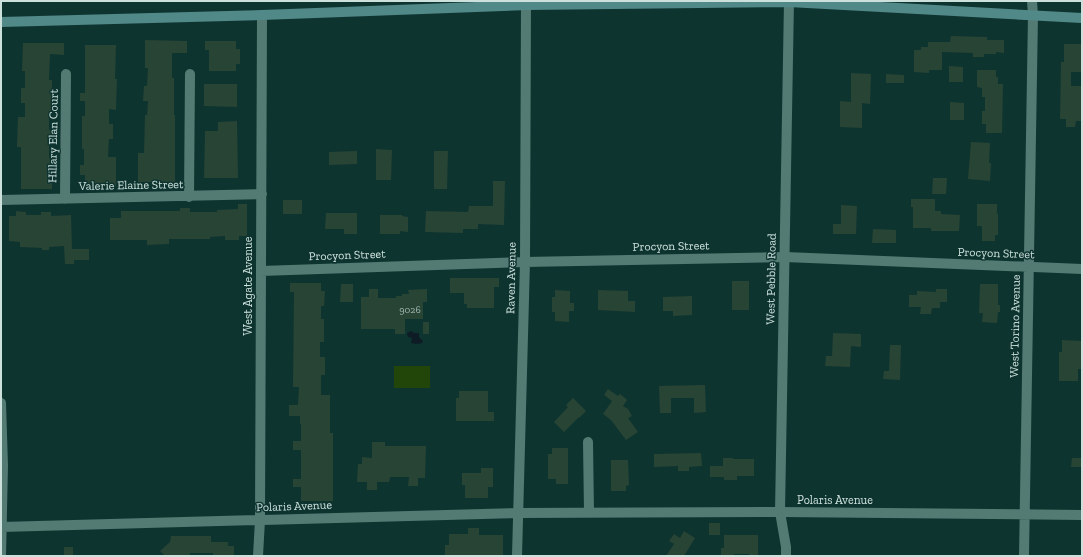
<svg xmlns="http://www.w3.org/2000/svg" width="1083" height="557" font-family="'Zilla Slab',serif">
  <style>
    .green { fill: #22450a }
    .water { fill: #0e1d25 }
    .building { fill: #284435 }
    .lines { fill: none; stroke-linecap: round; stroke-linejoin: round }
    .path { stroke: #6e8b87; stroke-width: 1.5; stroke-dasharray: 1 3; stroke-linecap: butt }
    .minor { stroke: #547a74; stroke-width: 10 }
    .tertiary { stroke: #547a74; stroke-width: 10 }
    .secondary { stroke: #518888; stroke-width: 10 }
    .labels { text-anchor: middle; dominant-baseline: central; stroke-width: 3; stroke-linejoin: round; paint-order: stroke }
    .number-label { font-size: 10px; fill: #a3b9b2 }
    .street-label { font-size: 12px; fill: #cce0dc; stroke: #0e3430 }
  </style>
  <rect width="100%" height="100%" fill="#0e3430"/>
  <path class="green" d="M394 366H430V388H394Z"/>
  <path class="water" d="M411 331 414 333H419V337L423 341 422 343C421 344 413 344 411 343L412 338 408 337 407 334V333Z"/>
  <path class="building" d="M951 36 987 37V40H1004V53L996 52V54H984V57H973V53L942 52V70H929V73L914 72V50H921V47H928V42H950Z
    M145 40 187 41V53H172V78H174V115H175V184H167V182H138V153H144L145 115H147L148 101H143L144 86H147L148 68H145Z
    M205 41H236V49H240V64H236V71H209V50H205Z
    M23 43H64V55L50 54 49 80H52V111H49V130H54V140H49V158H52V189H21V147H17L18 117H25V103H21V88H25V71H22Z
    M1064 44H1082V72H1071V86H1081V94H1082V121H1076L1075 127H1066V119H1060L1061 62H1064Z
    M85 45H116L115 79H117L116 110 109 109V124H113V139H109L108 157H116V187H85V175H80V165H84V149H82V116H85V101H80V93H85Z
    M949 66 963 67V82H949Z
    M977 70H996V77H998V84H1003L1002 133H986V124H982V111H985V97H982V88L977 87Z
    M851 73 871 74 870 104 862 103V128L840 127V101L851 102Z
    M886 74 904 75V83H886Z
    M204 84H237V107L204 106Z
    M950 102 964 103V120H950Z
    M237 121 238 178H204L205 131H218V122Z
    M971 142 990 143 989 163H991L990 181 968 179Z
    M376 149 392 150 391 180H376Z
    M357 151V164L329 165V152Z
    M434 151H448L447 189H434Z
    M933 178H947L946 194H932Z
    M493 181H505L504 225 478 224V229H463V233L425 232 426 211 468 212 469 206H493Z
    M911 199H935V211H941V214L960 215 959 231H931V228H913V207H911Z
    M283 200H302V214H283Z
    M238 204H247V236H239V240H225V236L210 237V239H169V244L147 245V240H110V218H121V211H180V208H190V212H217V210L238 209Z
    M977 204H997V214H998V235H995V241H982V226H977Z
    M841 205 857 206 856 234H833V224H841Z
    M16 211 26 212V215H41V212H51V216L71 215 72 249H89V260H74V264H65L64 246 49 247V250H42V248L20 247V242L9 241V216H16Z
    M326 213H357V234H344V229H325Z
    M380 215H402V216L408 217V232L400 231V234H380Z
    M873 229 896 230V243H872Z
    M450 278H499V287H494V308H467V304H464V293H450Z
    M732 281H749V310H732Z
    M290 283H321V291H325L324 306H321V319H324V342H320V357H325V375H321V395H330V433H333V501H301V487H293V479H301V450H293V441H301V424H300V416H289V405H298L299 387H293L294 292H290Z
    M341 284H353V302H340Z
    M980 284H998V305H1000V312H998L997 323 982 322 983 313H979Z
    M369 289H378V298H396V296H402V294H409L408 290 427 289V302H423V319H405V334H395V329H361V297H369Z
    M936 289H947V302H940V308H932L931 314H920L921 307H909V295H917V291L936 292Z
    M555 290 570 291V303H574V311H569V322L555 321V312H552V297H555Z
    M598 290 628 291V301H635V312L598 310Z
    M692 296V315L673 316V311H663V297Z
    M423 322H429V334H423Z
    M833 333 861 334V347L851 346 850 367 825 366 826 356H832Z
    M1062 340 1082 341V369H1078V381H1059V352H1062Z
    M890 345H901L900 380 883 379 884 371H889Z
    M705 385 706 412 694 413V398H671V413H660L659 386Z
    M608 389 618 396 620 394 625 398 627 400 623 406 628 409 632 416 628 418 638 432 626 440 611 420 603 414 612 401 604 395Z
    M459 391H488V412H494V421H456V398H459Z
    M573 398 586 411 579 418V417L564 432 554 422 568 407 566 405Z
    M372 442H385V446H426L425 478H418V486H408L409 477H390L389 482H377V490H367V482H357L358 464H362V457L372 458Z
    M552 448H568V484H556V479H548V454H552Z
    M701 453 702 466 689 467V471H678V466L654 467V454Z
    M723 458H733V459H754V476H737V480H724V477H710V466H723Z
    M1072 458H1082V467H1071Z
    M611 460H628L629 485 626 486V491H611Z
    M481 468H493V487H488V498H465V485H462V473H481Z
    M709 523H720V535H709Z
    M468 528H479V535H503V556H445V545H449V534H468Z
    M684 531 695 538 684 556H666L674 544 669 541 674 534 680 538Z
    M724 535H758V556H749V554H734V556H721V548H724Z
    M171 536H211V542H228V546H234V556H213V553H190V556H165L160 551 170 542Z
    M64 547H73V556H64Z"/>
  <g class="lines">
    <path class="path" d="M262 1V5"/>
    <path class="minor" d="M189 197 190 74
      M65 199 66 74
      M1 200 262 194
      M261 271 525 262 785 257 1082 269
      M1 403 3 466 1 556
      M588 442 589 512
      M1 527 518 513 780 512 1082 515
      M258 556 260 520 262 15
      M517 556 525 262 526 1
      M1024 556 1033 15 1032 1"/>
    <path class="tertiary" d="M786 556V547L780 512 789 1"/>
    <path class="secondary" d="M1 22 262 15 527 5 789 2 1082 18"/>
  </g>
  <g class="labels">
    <g class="number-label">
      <text x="410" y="310">9026</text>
    </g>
    <g class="street-label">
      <text transform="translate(53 136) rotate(-89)">Hillary Elan Court</text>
      <text transform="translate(131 185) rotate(-1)">Valerie Elaine Street</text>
      <text transform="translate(671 246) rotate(-1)">Procyon Street</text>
      <text transform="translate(996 253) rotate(2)">Procyon Street</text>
      <text transform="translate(347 255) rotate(-2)">Procyon Street</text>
      <text transform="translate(511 278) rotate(-89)">Raven Avenue</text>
      <text transform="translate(771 279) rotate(-89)">West Pebble Road</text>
      <text transform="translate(248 286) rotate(-90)">West Agate Avenue</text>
      <text transform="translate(1015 326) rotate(-89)">West Torino Avenue</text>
      <text x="835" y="500">Polaris Avenue</text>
      <text transform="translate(294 506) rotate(-2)">Polaris Avenue</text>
    </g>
  </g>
  <rect width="1083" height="557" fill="none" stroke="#cce0dc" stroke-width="4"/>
</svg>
